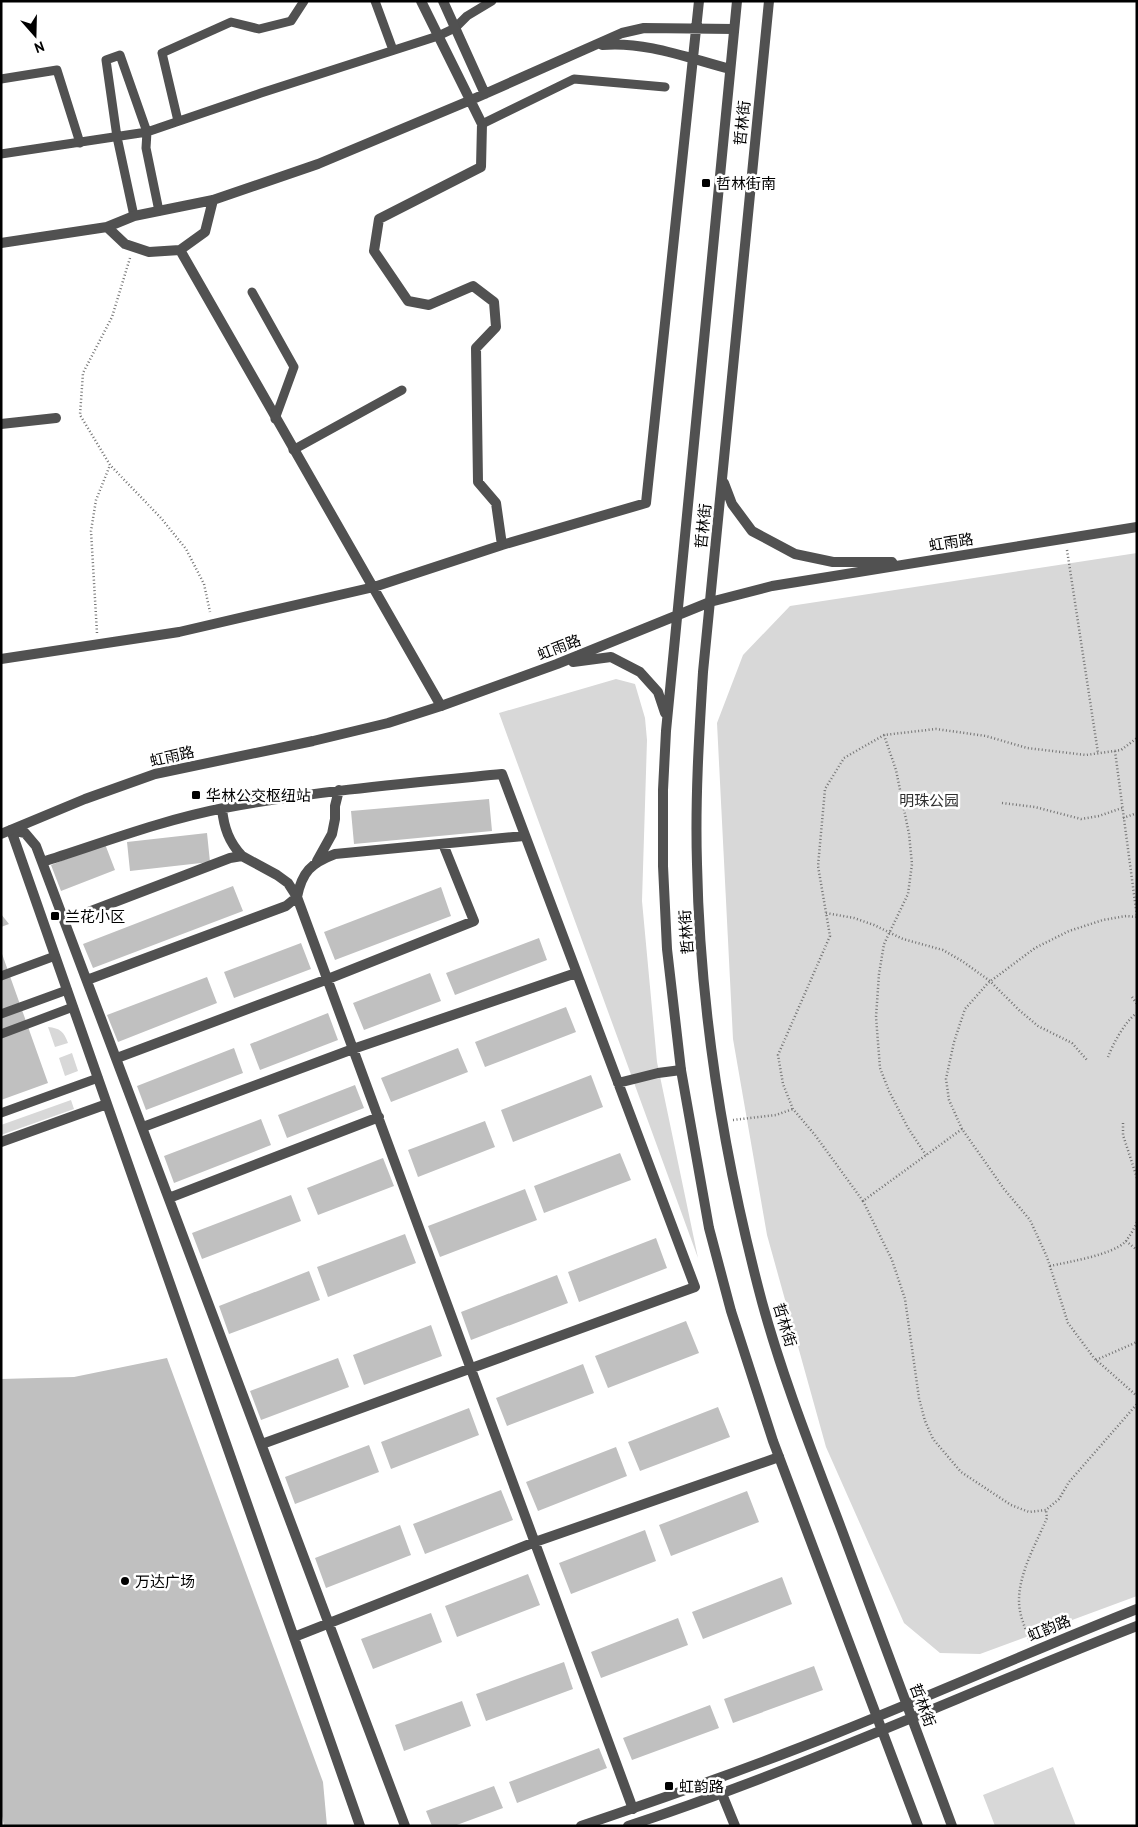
<svg xmlns="http://www.w3.org/2000/svg" width="1138" height="1827" font-family="'PT Sans','Noto Sans SC',sans-serif">
  <style>
    .green { fill: #d8d8d8 }
    .building { fill: #c0c0c0 }
    .lines { fill: none; stroke-linecap: round; stroke-linejoin: round }
    .path { stroke: #737373; stroke-width: 2.5; stroke-dasharray: 1 2.5; stroke-linecap: butt }
    .service { stroke: #515151; stroke-width: 9 }
    .minor { stroke: #515151; stroke-width: 10 }
    .tertiary { stroke: #515151; stroke-width: 10 }
    .poi-dot { fill: #000; stroke: #fff; stroke-width: 2 }
    .labels { text-anchor: middle; dominant-baseline: central; stroke-width: 5; stroke-linejoin: round; paint-order: stroke }
    .street-label { font-size: 15px; fill: #000; stroke: #fff }
    .poi-label { font-size: 15px; fill: #000; stroke: #fff; text-anchor: start }
    .park-label { font-size: 15px; fill: #2f2f2f; stroke: #fff }
  </style>
  <rect width="100%" height="100%" fill="#fff"/>
  <path class="green" d="M1137 553V1596L980 1654 940 1653 904 1623 826 1447 767 1235 733 1039 717 723 743 655 790 606Z
    M616 679 635 684 645 718 647 740 642 901 657 1062 698 1258 499 713Z
    M48 1027C60 1028 64 1032 68 1043L55 1047Z
    M72 1053 78 1071 65 1076 59 1058Z
    M71 1100 74 1109 1 1135V1125Z
    M1053 1767 1076 1826H995L983 1795Z"/>
  <path class="building" d="M489 799 492 831 354 844 351 811Z
    M207 833 210 862 130 871 127 842Z
    M105 844 115 870 61 891 51 865Z
    M233 886 243 911 93 968 83 944Z
    M441 887 451 916 335 960 324 932Z
    M1 914 9 924 1 927Z
    M539 938 547 960 455 995 446 973Z
    M301 943 311 969 234 998 224 972Z
    M1 951 48 1083 1 1100Z
    M430 973 441 1001 364 1030 353 1003Z
    M207 977 217 1003 118 1042 107 1015Z
    M566 1007 576 1032 485 1067 475 1042Z
    M328 1013 338 1040 260 1070 250 1044Z
    M234 1048 243 1073 146 1110 137 1086Z
    M458 1048 468 1072 391 1102 381 1078Z
    M591 1075 603 1107 513 1142 501 1110Z
    M355 1085 364 1108 287 1138 278 1115Z
    M261 1119 271 1145 174 1183 164 1156Z
    M485 1121 495 1147 418 1177 408 1150Z
    M620 1153 631 1180 544 1213 534 1186Z
    M383 1158 394 1186 318 1215 307 1188Z
    M525 1189 537 1220 440 1257 428 1226Z
    M291 1195 301 1221 202 1259 192 1233Z
    M405 1234 416 1263 328 1297 317 1267Z
    M656 1238 667 1268 579 1302 568 1272Z
    M309 1271 320 1300 229 1334 219 1306Z
    M557 1275 568 1303 471 1340 461 1312Z
    M686 1321 699 1353 608 1388 595 1356Z
    M431 1325 442 1356 364 1385 353 1355Z
    M167 1358 323 1782 327 1826H4L1 1811V1379L74 1377Z
    M338 1358 349 1387 261 1420 250 1391Z
    M583 1364 594 1393 507 1426 496 1398Z
    M718 1407 730 1437 640 1471 628 1442Z
    M469 1408 479 1435 391 1469 381 1442Z
    M369 1445 379 1472 295 1504 285 1477Z
    M616 1447 627 1476 538 1511 526 1482Z
    M501 1490 513 1520 425 1554 413 1524Z
    M747 1491 759 1522 671 1556 659 1525Z
    M400 1525 411 1555 326 1588 315 1558Z
    M645 1530 656 1561 571 1594 559 1563Z
    M528 1574 540 1605 457 1637 445 1606Z
    M782 1577 792 1604 703 1639 692 1612Z
    M431 1613 442 1642 373 1669 361 1639Z
    M678 1618 688 1645 601 1678 591 1652Z
    M564 1662 573 1689 486 1721 476 1694Z
    M814 1666 823 1690 733 1723 724 1699Z
    M462 1701 471 1726 404 1751 395 1725Z
    M710 1705 719 1728 632 1760 623 1738Z
    M599 1748 607 1768 517 1803 509 1782Z
    M494 1786 503 1808 454 1826H432L426 1811Z"/>
  <g class="lines">
    <path class="path" d="M130 258 112 317 83 373 80 415 110 465 161 518 186 549 204 584 210 612
      M1067 550 1098 753
      M97 633 91 531 96 500 110 465
      M884 735 896 770 909 834 912 864 908 894 884 944 879 974 876 1017 880 1068 889 1091 908 1128 926 1155
      M1115 751 1137 917 1126 916 1103 920 1069 931 1035 948 988 983 965 1009 954 1042 946 1079 949 1100 962 1129 1004 1189 1030 1220 1047 1257 1068 1323 1094 1358 1137 1396
      M1002 803 1035 807 1081 819 1099 816 1122 808
      M1123 818 1137 813
      M826 913 854 918 874 925 903 939 943 950 962 961 990 981 1019 1010 1038 1026 1072 1043 1087 1060
      M1132 997 1137 1004
      M1108 1057C1113 1044 1125 1021 1137 1013
      M733 1120 776 1115 793 1109
      M1123 1123V1135L1137 1178
      M962 1129 863 1201 815 1135 793 1109 783 1084 778 1055 830 936 818 866 825 789 844 758 884 735 936 729 986 736 1027 748 1086 755 1121 750 1137 738
      M863 1201 892 1260 905 1299 919 1398 925 1421 933 1439 961 1472 1011 1505 1029 1512 1046 1510 1059 1499 1069 1482 1137 1404
      M1126 1241 1137 1250
      M1050 1266C1068 1262 1112 1255 1125 1242 1130 1236 1134 1229 1137 1222
      M1096 1360 1137 1342
      M1030 1642C1027 1632 1022 1622 1020 1611 1014 1581 1036 1544 1047 1518L1046 1510"/>
    <path class="service" d="M375 1 393 50
      M1 79 57 70 80 143
      M178 121 162 53 231 22 259 29 291 21 304 1
      M482 124 574 79 665 87
      M1 154 147 132 261 93 438 36 455 28 467 16 492 1
      M134 216 117 137 106 60 120 55 147 132 146 148 159 211
      M252 292 294 367 275 419
      M293 450 402 390
      M1 976 55 956
      M1 1014 67 990
      M1 1034 73 1007
      M1 1113 98 1078"/>
    <path class="minor" d="M421 1 482 124 481 167 379 219 374 251 408 301 429 305 473 286 494 302 496 327 476 348 478 482 496 503 502 545
      M443 1 485 94
      M602 45C645 41 688 58 730 69
      M107 227 125 244 149 252 180 250 205 232 213 200
      M1 243 107 227 134 216 213 200 318 164 471 100 622 33 644 28 734 29
      M180 250 441 706
      M1 424 56 418
      M1 659 179 632 374 587 502 545 646 503 699 1
      M222 809C224 828 229 842 242 856
      M11 830 25 833 36 846 405 1826
      M11 830 360 1826
      M524 836 335 854C311 863 302 872 297 897L633 1809
      M317 861 332 834 335 819V806L339 790
      M42 862C102 843 162 820 224 808 316 791 409 783 502 774L695 1287 262 1444
      M65 921 230 858 242 856 277 875 288 883 297 897 286 906 87 980
      M117 1058 328 979 474 921 443 844
      M618 1083 658 1073 681 1070
      M143 1127 353 1049 576 973
      M1 1142 107 1104
      M169 1198 379 1117
      M294 1637 535 1542 779 1457
      M722 1794 735 1826"/>
    <path class="tertiary" d="M737 1 666 731 663 790V866L667 949 681 1070 709 1228 731 1311 773 1441 918 1826
      M769 1 703 672C699 736 695 800 697 864 700 1012 724 1159 762 1302 783 1379 813 1454 841 1528 878 1627 915 1727 952 1826
      M724 483 732 504 752 531 795 554 833 562H892
      M573 662 611 657 640 672 658 692 665 713
      M1 834 85 799 155 774 313 741 388 723 441 706 557 664 710 602 772 586 1137 527
      M581 1826C667 1797 752 1767 837 1733 937 1693 1036 1649 1137 1609
      M628 1826C802 1769 967 1692 1137 1626"/>
  </g>
  <g class="poi-dot">
    <rect x="701" y="178" width="10" height="10" rx="2.5"/>
    <rect x="191" y="790" width="10" height="10" rx="2.5"/>
    <rect x="50" y="911" width="10" height="10" rx="2.5"/>
    <circle cx="125" cy="1581" r="5"/>
    <rect x="664" y="1781" width="10" height="10" rx="2.5"/>
  </g>
  <g class="labels">
    <g class="street-label">
      <text transform="translate(742 123) rotate(-84)">哲林街</text>
      <text transform="translate(703 526) rotate(-84)">哲林街</text>
      <text transform="translate(951 542) rotate(-9)">虹雨路</text>
      <text transform="translate(559 647) rotate(-21)">虹雨路</text>
      <text transform="translate(172 756) rotate(-13)">虹雨路</text>
      <text transform="translate(686 932) rotate(-94)">哲林街</text>
      <text transform="translate(785 1325) rotate(73)">哲林街</text>
      <text transform="translate(1049 1628) rotate(-22)">虹韵路</text>
      <text transform="translate(923 1705) rotate(69)">哲林街</text>
    </g>
    <g class="poi-label">
      <text x="716" y="183">哲林街南</text>
      <text x="206" y="795">华林公交枢纽站</text>
      <text x="65" y="916">兰花小区</text>
      <text x="135" y="1581">万达广场</text>
      <text x="679" y="1786">虹韵路</text>
    </g>
    <g class="park-label">
      <text x="929" y="800">明珠公园</text>
    </g>
  </g>
  <rect width="1138" height="1827" fill="none" stroke="#000000" stroke-width="5"/>
  <g transform="translate(35 35) rotate(160)" stroke="#ffffff" stroke-width="4" paint-order="stroke">
  <path d="M0-4L9 19L0 12L-9 19Z" fill="#000000"/>
  <text y="-8" font-size="14" font-weight="bold" text-anchor="middle" fill="#000000">N</text>
  </g>
</svg>
